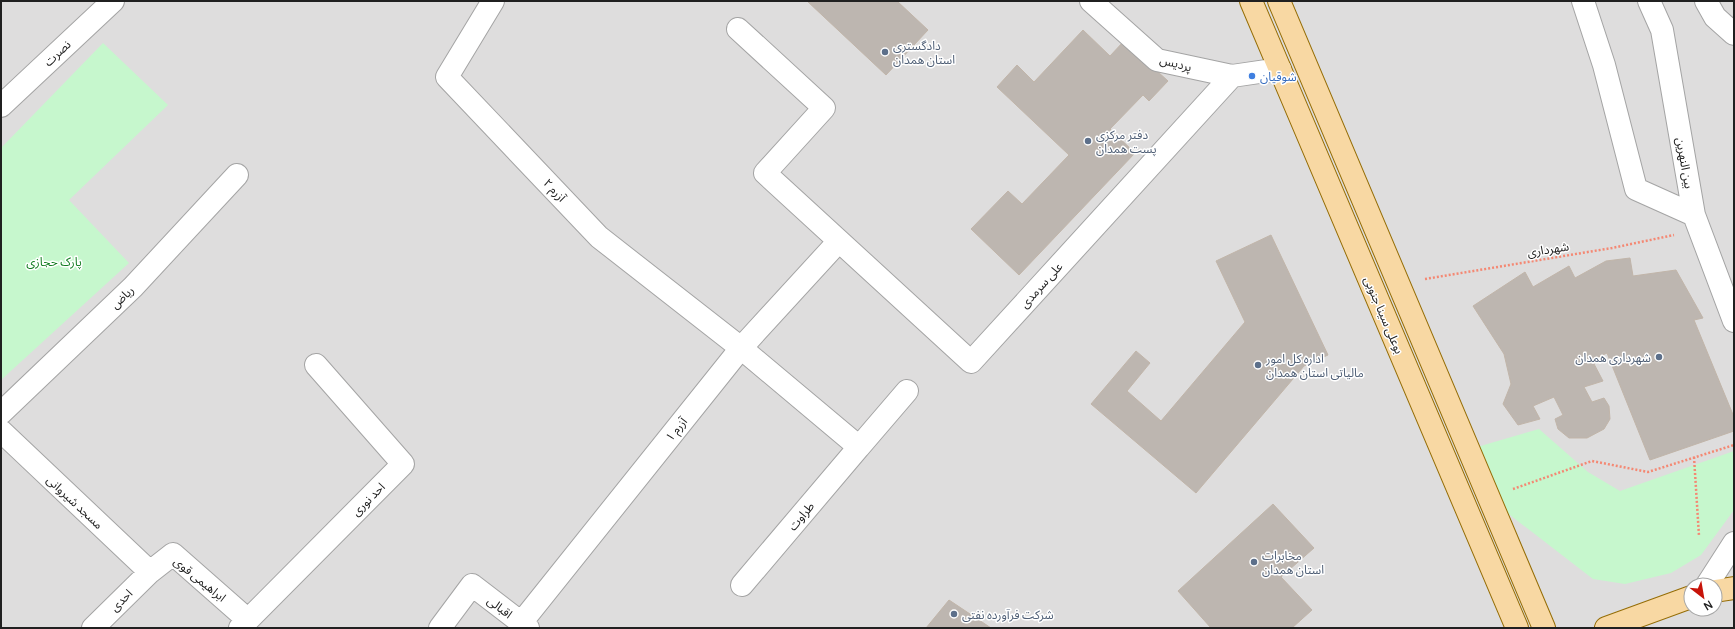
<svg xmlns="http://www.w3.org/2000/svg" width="1735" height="629" font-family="Manrope,'Noto Sans Arabic',sans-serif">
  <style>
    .residential { fill: #dedddd; fill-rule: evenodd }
    .park { fill: #c6f7cd }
    .building { fill: #bdb6b0; stroke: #c1b5a9 }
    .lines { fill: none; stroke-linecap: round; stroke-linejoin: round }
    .minor-casing { stroke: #a4a4a4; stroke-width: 24 }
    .major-casing { stroke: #956d06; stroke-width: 24 }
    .path { stroke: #f48873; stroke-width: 2.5; stroke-dasharray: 2 2; stroke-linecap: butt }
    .minor { stroke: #fff; stroke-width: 22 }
    .major { stroke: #f8d8a3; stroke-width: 22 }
    .service-dot { fill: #5c6f8a; stroke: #fff; stroke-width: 1.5 }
    .shop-dot { fill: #3f7fe0; stroke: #fff; stroke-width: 1.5 }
    .labels { text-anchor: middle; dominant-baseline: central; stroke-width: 3; stroke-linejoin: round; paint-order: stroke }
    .service-label { font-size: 12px; fill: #4e5e75; stroke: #fff; text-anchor: start }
    .street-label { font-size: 12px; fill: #202020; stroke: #fff }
    .shop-label { font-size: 12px; fill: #366cbe; stroke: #fff; text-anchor: start }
    .park-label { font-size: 12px; fill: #107b1f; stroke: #fff }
  </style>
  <rect width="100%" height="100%" fill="#f0ede6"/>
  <path class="residential" d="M1 1H1734V628H1ZM1691 585H1715V609H1691Z"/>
  <path class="park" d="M103 43 168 105 69 200 129 263 1 380V148Z
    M1539 429 1588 472 1620 491 1734 451V510L1701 555 1671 573 1625 584 1593 579 1506 512 1477 447Z"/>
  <path class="building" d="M807 1H897L928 30 886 75Z
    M1083 30 1110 56 1124 41 1168 81 1149 101 1143 95 1110 129 1135 153 1019 275 971 229 1008 191 1022 204 1069 155 997 87 1017 65 1034 82Z
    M1271 235 1328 355 1304 366 1196 493 1091 404 1136 351 1150 363 1127 391 1161 421 1245 322 1216 261Z
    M1630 258 1633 276 1676 270 1703 318 1694 320 1734 417V431L1650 460 1607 353 1592 360 1603 381 1584 387 1592 402 1604 398 1609 406 1610 419 1604 429 1587 438H1569L1558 429 1555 419 1563 415 1554 397 1533 406 1540 419 1518 425 1503 404 1511 384 1504 354 1473 306 1525 272 1533 287 1569 266 1575 278 1606 261Z
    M1273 504 1314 548 1281 577 1312 610 1292 628H1263L1262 626 1260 628H1211L1178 591Z
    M949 600 991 628H926Z"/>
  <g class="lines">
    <g class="minor-casing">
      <path id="minor" d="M493 1 447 77 599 237 741 348 859 447 907 391
        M1091 1 1157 60 1232 76 1280 69
        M1583 1 1604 65 1636 189 1694 215
        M1649 1 1662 30 1694 215 1734 321
        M1706 1 1715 17 1734 34
        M738 29 824 108 765 173 971 362 1232 76
        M1 106 113 1
        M1 413 133 287 237 175
        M1 431 150 572
        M742 585 859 447
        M1707 585 1734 543
        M521 623 741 348 839 241
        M93 628 150 572 173 554 248 620
        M240 628 403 464 316 365
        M440 628 472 585 528 628"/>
    </g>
    <g class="major-casing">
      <path id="major" d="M1251 1 1517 628
        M1279 1 1544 628
        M1715 591 1734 588
        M1606 628 1691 597"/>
    </g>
    <path class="path" d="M1425 279 1612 248 1674 235
      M1694 457 1699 536
      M1513 489 1592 461 1648 472 1734 445"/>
    <use href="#minor" class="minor"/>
    <use href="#major" class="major"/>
  </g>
  <g class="service-dot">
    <circle cx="885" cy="52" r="4"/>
    <circle cx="1088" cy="141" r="4"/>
    <circle cx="1659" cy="357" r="4"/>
    <circle cx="1258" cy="365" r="4"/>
    <circle cx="1254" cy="562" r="4"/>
    <circle cx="954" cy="614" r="4"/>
  </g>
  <circle class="shop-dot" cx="1252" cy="76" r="4"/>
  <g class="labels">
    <g class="service-label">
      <text x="893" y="45">دادگستری<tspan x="893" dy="14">استان همدان</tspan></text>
      <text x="1096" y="134">دفتر مرکزی<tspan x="1096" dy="14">پست همدان</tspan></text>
      <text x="1651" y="357" text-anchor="end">شهرداری همدان</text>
      <text x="1266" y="358">اداره کل امور<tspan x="1266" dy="14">مالیاتی استان همدان</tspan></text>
      <text x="1262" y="555">مخابرات<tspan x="1262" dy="14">استان همدان</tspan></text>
      <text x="962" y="614">شرکت فرآورده نفتی</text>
    </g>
    <g class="street-label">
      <text transform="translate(57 53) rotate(-43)">نصرت</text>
      <text transform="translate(1176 63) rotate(15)">پردیس</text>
      <text transform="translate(1685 163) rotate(80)">بین النهرین</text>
      <text transform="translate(555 190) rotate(47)">آزرم ۲</text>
      <text transform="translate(1548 249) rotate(-9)">شهرداری</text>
      <text transform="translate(1041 285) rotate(-48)">علی سرمدی</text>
      <text transform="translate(122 297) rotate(-44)">ریاض</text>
      <text transform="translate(1384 315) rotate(67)">بوعلی سینا جنوبی</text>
      <text transform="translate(676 429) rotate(-51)">آزرم ۱</text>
      <text transform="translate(368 499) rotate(-45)">احد نوری</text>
      <text transform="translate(75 502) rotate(43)">مسجد شیروانی</text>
      <text transform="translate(801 516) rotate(-50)">طراوت</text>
      <text transform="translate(200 579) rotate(39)">ابراهیمی قوی</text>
      <text transform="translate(121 600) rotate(-45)">احدی</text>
      <text transform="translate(500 607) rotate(37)">اقبالی</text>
    </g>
    <g class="shop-label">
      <text x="1260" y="76">شوقیان</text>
    </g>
    <g class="park-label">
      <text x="54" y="261">پارک حجازی</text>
    </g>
  </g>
  <rect width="1735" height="629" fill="none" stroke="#202020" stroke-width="4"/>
  <g transform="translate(1703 597) rotate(149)"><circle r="19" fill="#ffffff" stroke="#a6a6a6"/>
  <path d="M0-3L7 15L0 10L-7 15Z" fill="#c71309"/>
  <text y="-6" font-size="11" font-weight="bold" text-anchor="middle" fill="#202020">N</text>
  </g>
</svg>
